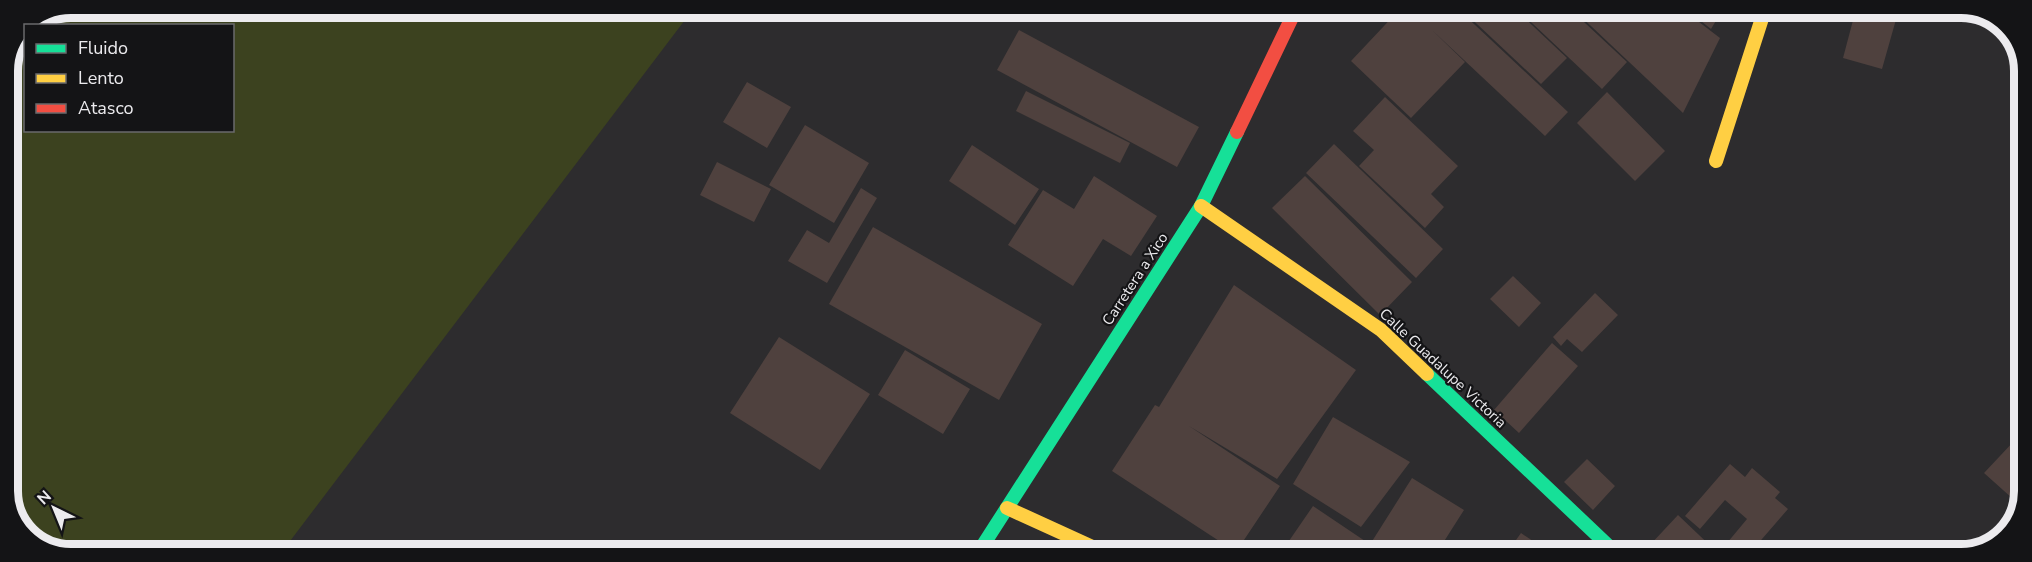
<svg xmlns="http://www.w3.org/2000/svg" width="2032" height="562" font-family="'Nunito Sans',sans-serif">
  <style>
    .green { fill: #3c421f }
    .building { fill: #4f413e }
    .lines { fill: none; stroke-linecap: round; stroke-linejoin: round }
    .fast { stroke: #16e098; stroke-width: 14 }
    .slow { stroke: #ffcf43; stroke-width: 14 }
    .jam { stroke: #f24e42; stroke-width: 14 }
    .labels { text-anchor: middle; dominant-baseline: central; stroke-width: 4.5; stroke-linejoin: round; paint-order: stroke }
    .street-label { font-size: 15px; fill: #ecebee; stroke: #141416 }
    .rim { fill: none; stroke: #ecebee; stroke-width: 8 }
  </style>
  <rect width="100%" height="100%" fill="#2d2c2e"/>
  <path class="green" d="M71 8H694L281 553 55 552 23 533 8 496V70L25 27 26 130H232V26L27 25Z"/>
  <path class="building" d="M1400 9H1458L1568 112 1545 136 1432 30 1465 62 1411 118 1351 61Z
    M1461 9H1515L1567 58 1541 84Z
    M1517 9H1570L1627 62 1602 89Z
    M1573 9H1682L1720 38 1683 113Z
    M1686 9H1723L1711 29Z
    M1856 9H1872L1897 16 1882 69 1843 58Z
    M1019 30 1199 127 1177 167 997 70Z
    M747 82 791 107 767 148 723 122Z
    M1026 91 1130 143 1120 163 1016 111Z
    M1607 92 1665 151 1635 181 1577 123Z
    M1385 97 1458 166 1431 194 1444 207 1425 228 1359 166 1374 150 1353 131Z
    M805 125 869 163 834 223 769 185Z
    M1334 144 1443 249 1416 278 1306 173Z
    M972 145 1039 189 1015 225 949 181Z
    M717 162 771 189 754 222 700 195Z
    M1094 176 1157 216 1131 256 1103 239 1073 286 1008 245 1043 190 1074 209Z
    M1305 176 1412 282 1380 315 1272 208Z
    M861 188 877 198 827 283 788 261 807 230 829 243Z
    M873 227 1042 324 999 400 829 304Z
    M1513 276 1541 303 1519 327 1490 299Z
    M1234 285 1356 370 1277 479 1189 426 1280 486 1236 552 1112 471 1155 405 1159 407Z
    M1595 293 1618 315 1582 352 1567 339 1561 346 1553 337Z
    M779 337 870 394 820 470 730 413Z
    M1552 343 1578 366 1519 433 1494 410Z
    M905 350 970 389 943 434 878 395Z
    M1333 417 1410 462 1361 527 1293 484Z
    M2015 440 2023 447 2022 507 1984 473Z
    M1587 459 1615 486 1593 510 1564 482Z
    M1730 464 1745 477 1752 468 1780 492 1775 498 1788 509 1749 554H1728L1722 549 1747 519 1725 500 1700 529 1685 516Z
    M1412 478 1464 510 1436 554H1364Z
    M1313 506 1365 541 1356 554H1280Z
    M1678 515 1719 554H1658L1649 546Z
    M1521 533 1552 554H1506Z"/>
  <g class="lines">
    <path class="fast" d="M1427 374 1617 554
      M978 553 1201 206 1237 132"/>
    <path class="slow" d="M1716 161 1765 9
      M1201 206 1381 330 1427 374
      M1007 508 1108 554"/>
    <path class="jam" d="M1237 132 1296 9"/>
  </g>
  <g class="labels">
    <g class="street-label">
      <text transform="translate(1135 279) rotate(-57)">Carretera a Xico</text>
      <text transform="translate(1443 368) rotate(43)">Calle Guadalupe Victoria</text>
    </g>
  </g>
  <path d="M0 0H2032V562H0ZM71 18H1961A53 53 0 0 1 2014 71V491A53 53 0 0 1 1961 544H71A53 53 0 0 1 18 491V71A53 53 0 0 1 71 18Z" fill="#141416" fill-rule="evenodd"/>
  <path class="rim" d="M71 18H1961A53 53 0 0 1 2014 71V491A53 53 0 0 1 1961 544H71A53 53 0 0 1 18 491V71A53 53 0 0 1 71 18Z"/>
  <rect x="24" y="24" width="210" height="108" fill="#141416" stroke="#6a6a6c" stroke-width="1.5"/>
  <rect x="36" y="44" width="30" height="9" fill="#16e098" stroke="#6a6a6c" stroke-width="1.5"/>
  <text x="78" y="54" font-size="18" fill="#ecebee">Fluido</text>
  <rect x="36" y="74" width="30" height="9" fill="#ffcf43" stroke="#6a6a6c" stroke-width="1.5"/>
  <text x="78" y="84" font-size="18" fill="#ecebee">Lento</text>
  <rect x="36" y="104" width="30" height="9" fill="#f24e42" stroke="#6a6a6c" stroke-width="1.5"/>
  <text x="78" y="114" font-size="18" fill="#ecebee">Atasco</text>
  <g transform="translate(54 508) rotate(317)" stroke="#141416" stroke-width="4.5" paint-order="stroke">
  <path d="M0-4.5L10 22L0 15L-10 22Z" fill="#ecebee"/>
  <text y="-9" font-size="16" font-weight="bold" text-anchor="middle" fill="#ecebee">N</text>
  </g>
</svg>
